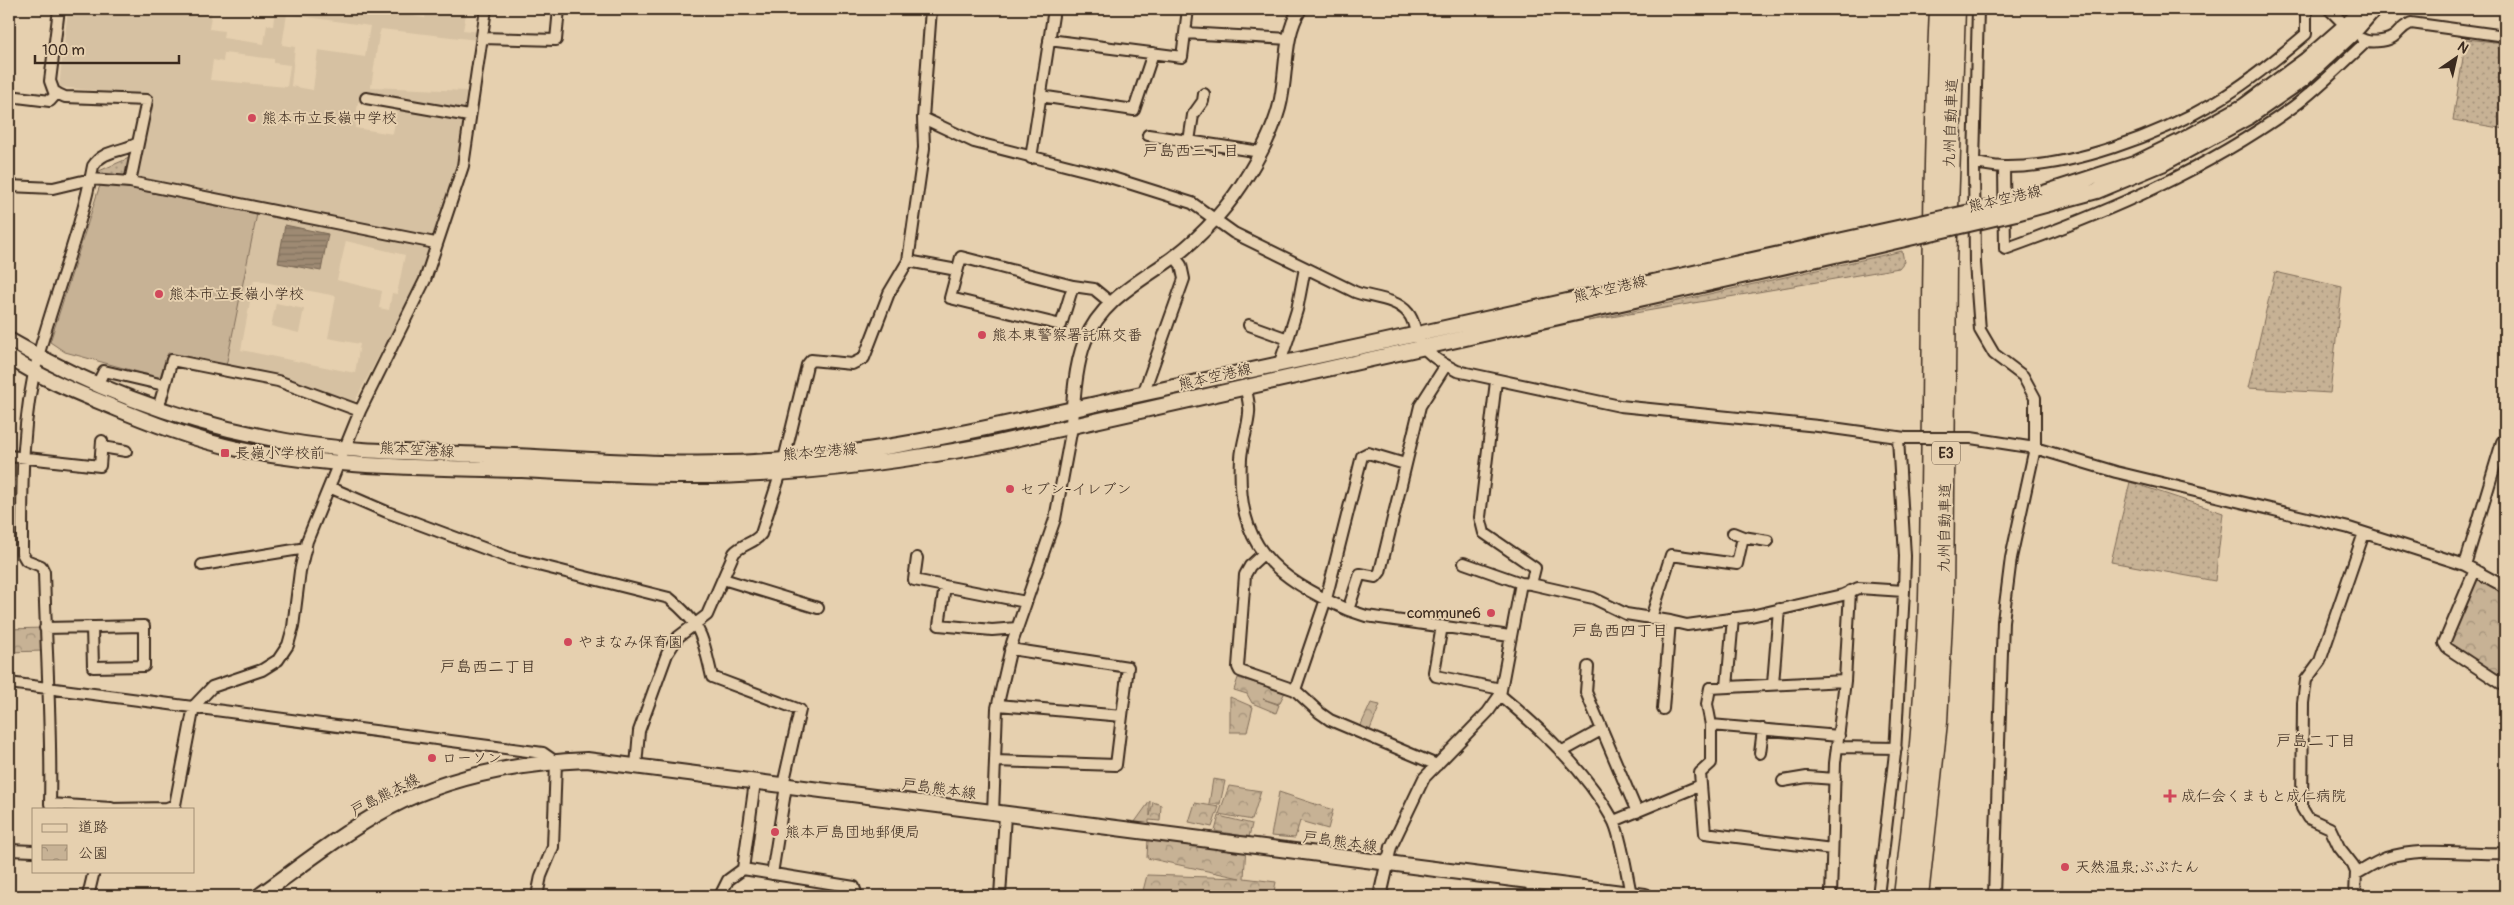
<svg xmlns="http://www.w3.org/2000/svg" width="2514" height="905" font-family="Pangolin,'Klee One',sans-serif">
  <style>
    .built { fill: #d6c1a2; fill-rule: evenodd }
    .grass { fill: url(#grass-dots); stroke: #816e5a }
    .park { fill: url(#park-crowns); stroke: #816e5a }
    .pitch { fill: #c7b295; stroke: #816e5a }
    .water { fill: url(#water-rules); stroke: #766451 }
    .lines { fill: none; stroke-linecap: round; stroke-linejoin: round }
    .minor-casing { stroke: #3b2a1e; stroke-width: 14 }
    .tertiary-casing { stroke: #3b2a1e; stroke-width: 16 }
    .secondary-casing { stroke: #3b2a1e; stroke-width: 18 }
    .motorway-casing { stroke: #3b2a1e; stroke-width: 21 }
    .minor { stroke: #e6d0af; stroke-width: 10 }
    .tertiary { stroke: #e6d0af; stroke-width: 12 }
    .secondary { stroke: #e6d0af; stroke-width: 14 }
    .motorway { stroke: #e6d0af; stroke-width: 18 }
    .minor-bridge-casing { stroke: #3b2a1e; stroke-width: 14; stroke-linecap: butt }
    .secondary-bridge-casing { stroke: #3b2a1e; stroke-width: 18; stroke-linecap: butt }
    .minor-bridge { stroke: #e6d0af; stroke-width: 10 }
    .secondary-bridge { stroke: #e6d0af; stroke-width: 14 }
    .poi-dot { fill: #d1495b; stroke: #e6d0af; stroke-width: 2 }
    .labels { text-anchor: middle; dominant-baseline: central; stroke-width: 4; stroke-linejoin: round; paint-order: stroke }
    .shield { fill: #e6d0af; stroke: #6e5c4a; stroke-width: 1 }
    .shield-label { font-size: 14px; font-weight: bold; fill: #3b2a1e }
    .poi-label { font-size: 15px; fill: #3b2a1e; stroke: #e6d0af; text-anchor: start }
    .street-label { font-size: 15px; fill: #3b2a1e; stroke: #e6d0af }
    .neighbourhood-label { font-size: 16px; fill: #3b2a1e; stroke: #e6d0af }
  </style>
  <defs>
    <pattern id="grass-dots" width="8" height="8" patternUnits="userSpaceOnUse" patternTransform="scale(1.25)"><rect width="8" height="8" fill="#c7b295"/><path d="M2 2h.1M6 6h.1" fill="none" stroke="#a39179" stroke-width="1.8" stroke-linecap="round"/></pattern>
    <pattern id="park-crowns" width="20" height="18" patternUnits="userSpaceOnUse" patternTransform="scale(1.25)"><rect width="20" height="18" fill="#c7b295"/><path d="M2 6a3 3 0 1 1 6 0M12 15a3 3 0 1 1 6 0" fill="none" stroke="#a39179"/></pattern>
    <pattern id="water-rules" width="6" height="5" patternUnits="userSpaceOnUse" patternTransform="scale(1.25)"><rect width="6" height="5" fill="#9e8a73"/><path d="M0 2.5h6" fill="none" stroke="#82715e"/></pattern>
  </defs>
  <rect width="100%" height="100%" fill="#e6d0af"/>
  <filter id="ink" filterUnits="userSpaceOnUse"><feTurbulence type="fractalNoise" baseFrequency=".02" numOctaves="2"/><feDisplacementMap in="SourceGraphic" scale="10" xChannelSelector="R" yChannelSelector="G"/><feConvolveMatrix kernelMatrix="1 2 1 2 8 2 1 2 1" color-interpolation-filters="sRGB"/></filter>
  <g filter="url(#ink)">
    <path class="built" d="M68 9H212L209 29 224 31 223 38 264 44 267 25 273 26 275 9H384V11L425 18 427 9H467L463 30 480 32 478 40 381 29 379 35 371 87 467 91 469 100 457 170 433 237 138 177 152 96 59 87ZM287 14 370 26 365 57 318 50 313 90 291 86 295 47 282 45ZM224 53 274 59V63L290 65 287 87 210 80 213 60 223 62ZM358 102 397 108 393 134 355 128Z
      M103 183 430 248 421 275 354 403 226 366 168 353 160 378 65 352 50 342 99 188ZM346 241 405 255 397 294 392 293 389 310 379 308 382 291 337 280ZM254 280 336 296 328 338 360 344 355 373 241 350Z
      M276 303 304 309 299 333 271 326Z"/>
    <path class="grass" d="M2466 39 2505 43V129L2453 120Z
      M129 158 125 180 99 175V171Z
      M1902 251 1904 262 1899 268 1588 321Z
      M2275 272 2342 287 2330 393 2248 388Z
      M1354 357 1101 414 1100 409 1314 361Z
      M69 377 185 423 308 456C250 445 193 432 137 411 113 403 91 389 67 379Z
      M2130 482 2223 513 2215 581 2111 562Z"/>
    <path class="park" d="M2475 570 2505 587V686L2447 648Z
      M43 628V651L9 652V629Z
      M1238 678 1285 692 1279 704 1263 699 1279 705 1276 713 1252 703 1247 694 1234 690Z
      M1230 697 1253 707 1247 732H1230Z
      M1371 703 1380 705 1369 732 1360 727Z
      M1213 779 1225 781 1220 804H1209Z
      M1229 786 1261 791 1252 820 1219 814Z
      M1279 792 1333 810 1328 829 1300 821 1295 838 1271 836Z
      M1150 801V816L1153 802 1161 805 1160 821 1149 820V829L1132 826Z
      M1195 803 1219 807 1212 827 1189 822Z
      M1219 816 1252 824 1249 837 1215 831Z
      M1148 839 1246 845 1244 878 1276 882 1273 896 1143 891 1147 875 1240 878 1147 858Z"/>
    <path class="pitch" d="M103 183 257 214 226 366 168 353 160 378 65 352 50 342 99 188Z"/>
    <path class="water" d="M285 225 328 234 321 271 278 263Z"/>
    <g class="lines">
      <g class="minor-casing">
        <path id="minor" d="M59 9 50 81 54 92 65 97 147 100 130 182
          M1978 9 1974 163 1975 263 1980 330 1994 354 2023 376 2035 398V448L2011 558 2003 621 1994 896
          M2329 9 2350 30
          M1185 33 1289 39
          M483 38 556 40 559 9
          M2362 39C2369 43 2385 42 2393 37 2401 32 2398 29 2411 23L2505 36
          M1049 40 1182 57 1188 9
          M9 96 50 101 57 93
          M1040 96 1134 110 1153 53
          M366 98 469 116
          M923 118 974 142 1100 174 1192 203 1234 233 1355 292C1371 298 1396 298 1408 313 1414 320 1414 327 1417 335 1423 353 1440 362 1457 371L1620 406 1818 426 1905 438
          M1148 135 1261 152
          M1189 141 1193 115 1203 101 1204 94
          M1031 158 1054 9
          M1974 163C1983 164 1994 167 2004 167 2072 168 2159 135 2217 101 2249 82 2278 58 2306 34V9
          M2004 167 2005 249C2108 212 2204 171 2293 107 2319 88 2343 63 2367 41
          M9 186 53 188 91 179 130 182 435 243
          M908 261 957 270
          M1073 286 961 257 950 298 1061 325 1073 286 1094 289 1111 303
          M1249 325 1288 339 1279 365
          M1288 339 1297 310 1305 268
          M1446 365 1420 406 1380 572 1376 577 1360 574 1348 610 1366 616 1510 636
          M97 385 104 371 164 385
          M1245 386C1247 395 1250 404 1249 413 1248 428 1242 443 1241 458 1236 547 1273 576 1348 610
          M1143 394 1184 279 1181 265 1174 256
          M158 409 172 360 278 381 360 411
          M1971 438 2035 448 2116 472 2349 528 2465 565 2505 587
          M102 447 126 451
          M9 456 100 466 102 441
          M329 487 387 512 510 558 669 598C703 626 702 636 712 677L800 710 783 785
          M1733 533 1743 537 1768 541
          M1263 554 1250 566 1245 575 1238 667 1240 671 1295 690 1320 713 1330 720 1437 765
          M917 558 914 580 1026 602
          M1464 563 1521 583
          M202 565 306 548
          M2465 565 2502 442 2505 443
          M2475 570 2444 643 2447 648 2505 686
          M723 579 818 608
          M1531 584 1593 598 1626 614 1670 621 1663 709
          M945 586 939 625 992 630 1017 628
          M1651 618 1671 555 1737 564 1743 537
          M1670 621 1687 625 1751 616 1843 595 1858 588 1904 591
          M1442 626 1434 672 1436 676 1501 689
          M45 628 144 626V666L93 667 92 627
          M1588 667 1586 692 1637 812
          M9 683 543 753 556 762 553 847 541 876 537 896
          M1773 684 1779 609
          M1727 687 1733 618
          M1295 690 1326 599 1362 456 1368 453 1405 464
          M1500 695C1542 730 1586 771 1613 820 1621 834 1627 877 1631 894
          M998 705 1122 716
          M1711 725 1839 736
          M1837 747 1896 748
          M1561 752 1601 730
          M1760 753 1763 729
          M995 761 1116 765 1128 667 1010 649
          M636 766 639 731 667 654 678 637 707 615 734 553C742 544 755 543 761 534L781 472 807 365 811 360 852 364 864 358 889 293 908 261 924 148 923 118 931 9
          M1783 781 1807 777 1835 779
          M111 808 50 804C52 727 46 650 44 572L41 566 26 560 22 553C22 487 21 421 38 357 55 293 81 231 93 166 103 150 121 152 136 144
          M110 809 167 808 175 805 194 706 212 687 262 670 278 660 288 645 293 627 300 571 307 541 360 411 425 280 463 166 486 9
          M993 813 997 708 1012 643 1055 519 1072 427
          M1614 821 1701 785
          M1832 849 1705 833 1700 773 1711 763V725L1707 704 1710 688 1845 681
          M9 850 34 851
          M1387 865 1391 847 1424 778 1488 712 1500 695 1521 583 1531 584 1535 568 1484 533 1480 517 1496 381
          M743 869 854 887 857 896
          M772 874 786 786
          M2356 874C2365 869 2376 862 2386 858 2424 846 2466 855 2505 853
          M88 896 94 871
          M720 896 728 880 743 869 755 782
          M1000 896 1005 815
          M1531 896 1532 881
          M1831 896 1835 763 1845 681 1850 591
          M1878 896 1895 753 1904 591 1905 556 1898 438
          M2355 896 2356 872 2353 865 2339 847 2330 828 2308 818 2302 808 2303 703 2306 680 2320 661 2364 533"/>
      </g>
      <g class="tertiary-casing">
        <path id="tertiary" d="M1072 427C1073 400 1075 366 1085 341 1102 299 1140 282 1174 257 1204 234 1230 205 1249 173 1261 153 1273 131 1279 108 1288 75 1282 38 1300 9
          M1380 896 1387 865"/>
      </g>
      <g class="secondary-casing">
        <path id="secondary" d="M2016 202 2134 164 2179 142 2244 106 2306 60 2354 18
          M2016 213 2097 191 2162 164 2250 116 2302 80 2353 33 2374 9
          M9 340C95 390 188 424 286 441 352 453 420 452 486 455 576 458 665 467 754 462 895 454 1032 417 1169 388 1403 338 1637 286 1870 234
          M9 357C38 376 71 390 103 403 148 422 194 440 242 450 333 468 429 467 522 470 579 473 636 476 693 476 793 476 891 463 988 445L1871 247
          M259 896C301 866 342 833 388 808 449 776 520 763 587 760L1645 896"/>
      </g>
      <g class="motorway-casing">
        <path id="motorway" d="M1903 896C1915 797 1925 698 1928 598 1933 402 1930 205 1939 9
          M1919 896 1938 722 1944 600 1947 265 1956 9"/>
      </g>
      <use href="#minor" class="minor"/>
      <use href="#tertiary" class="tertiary"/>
      <use href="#secondary" class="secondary"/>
      <use href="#motorway" class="motorway"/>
      <g class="minor-bridge-casing">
        <path id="minor-bridge" d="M1905 438H1971"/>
      </g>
      <g class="secondary-bridge-casing">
        <path id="secondary-bridge" d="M1870 234 2016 202
          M1871 247 2016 213"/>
      </g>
      <use href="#minor-bridge" class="minor-bridge"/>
      <use href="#secondary-bridge" class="secondary-bridge"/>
    </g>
  </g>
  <g class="poi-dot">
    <circle cx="252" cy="118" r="5"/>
    <circle cx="159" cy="294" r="5"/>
    <circle cx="982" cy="335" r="5"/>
    <rect x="220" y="448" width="10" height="10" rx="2.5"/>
    <circle cx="1010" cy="489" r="5"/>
    <circle cx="1491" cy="613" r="5"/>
    <circle cx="568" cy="642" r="5"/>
    <circle cx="432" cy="758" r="5"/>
    <path d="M2167.5 788.5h5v5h5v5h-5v5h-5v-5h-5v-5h5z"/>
    <circle cx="775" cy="832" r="5"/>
    <circle cx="2065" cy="867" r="5"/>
  </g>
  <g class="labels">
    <rect class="shield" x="1932" y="441.5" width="28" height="23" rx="4"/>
    <g class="shield-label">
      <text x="1946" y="453">E3</text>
    </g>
    <g class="poi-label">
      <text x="262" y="118">熊本市立長嶺中学校</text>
      <text x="169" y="294">熊本市立長嶺小学校</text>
      <text x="992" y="335">熊本東警察署託麻交番</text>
      <text x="235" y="453">長嶺小学校前</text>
      <text x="1020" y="489">セブン-イレブン</text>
      <text x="1481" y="613" text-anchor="end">commune6</text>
      <text x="578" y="642">やまなみ保育園</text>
      <text x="442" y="758">ローソン</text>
      <text x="2181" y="796">成仁会くまもと成仁病院</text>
      <text x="785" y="832">熊本戸島団地郵便局</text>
      <text x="2075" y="867">天然温泉;ぶぶたん</text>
    </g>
    <g class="street-label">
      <text transform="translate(1951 123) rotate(-88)">九州自動車道</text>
      <text transform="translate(2005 199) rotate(-13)">熊本空港線</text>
      <text transform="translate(1610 289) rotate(-13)">熊本空港線</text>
      <text transform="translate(1215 377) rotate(-13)">熊本空港線</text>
      <text transform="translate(417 450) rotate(3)">熊本空港線</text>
      <text transform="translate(820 452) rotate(-5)">熊本空港線</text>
      <text transform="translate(1945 528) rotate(-89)">九州自動車道</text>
      <text transform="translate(939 789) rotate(8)">戸島熊本線</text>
      <text transform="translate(385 795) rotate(-27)">戸島熊本線</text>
      <text transform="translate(1340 842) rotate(8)">戸島熊本線</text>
    </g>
    <g class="neighbourhood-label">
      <text x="1191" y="151">戸島西三丁目</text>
      <text x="1620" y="631">戸島西四丁目</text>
      <text x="488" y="667">戸島西二丁目</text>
      <text x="2316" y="741">戸島二丁目</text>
    </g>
  </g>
  <rect width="2514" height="905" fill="none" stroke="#e6d0af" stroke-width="30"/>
  <rect x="15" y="15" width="2484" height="875" fill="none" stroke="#3b2a1e" stroke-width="2" filter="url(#ink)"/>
  <rect x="32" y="808" width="162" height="65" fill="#e6d0af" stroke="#a28e75"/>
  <rect x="42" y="824" width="25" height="8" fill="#e6d0af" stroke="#a28e75"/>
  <text x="78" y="832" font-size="15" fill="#3b2a1e">道路</text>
  <rect x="42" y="845" width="25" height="15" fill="url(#park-crowns)" stroke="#a28e75"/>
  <text x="78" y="858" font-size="15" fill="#3b2a1e">公園</text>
  <g transform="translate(2456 58) rotate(34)" stroke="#e6d0af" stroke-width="4" paint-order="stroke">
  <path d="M0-4L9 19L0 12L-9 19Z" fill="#3b2a1e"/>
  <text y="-8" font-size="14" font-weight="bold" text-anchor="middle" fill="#3b2a1e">N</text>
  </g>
  <path d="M35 55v8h144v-8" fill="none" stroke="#3b2a1e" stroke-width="2.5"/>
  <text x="42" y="55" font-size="15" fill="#3b2a1e" stroke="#e6d0af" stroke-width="4" paint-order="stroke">100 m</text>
</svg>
